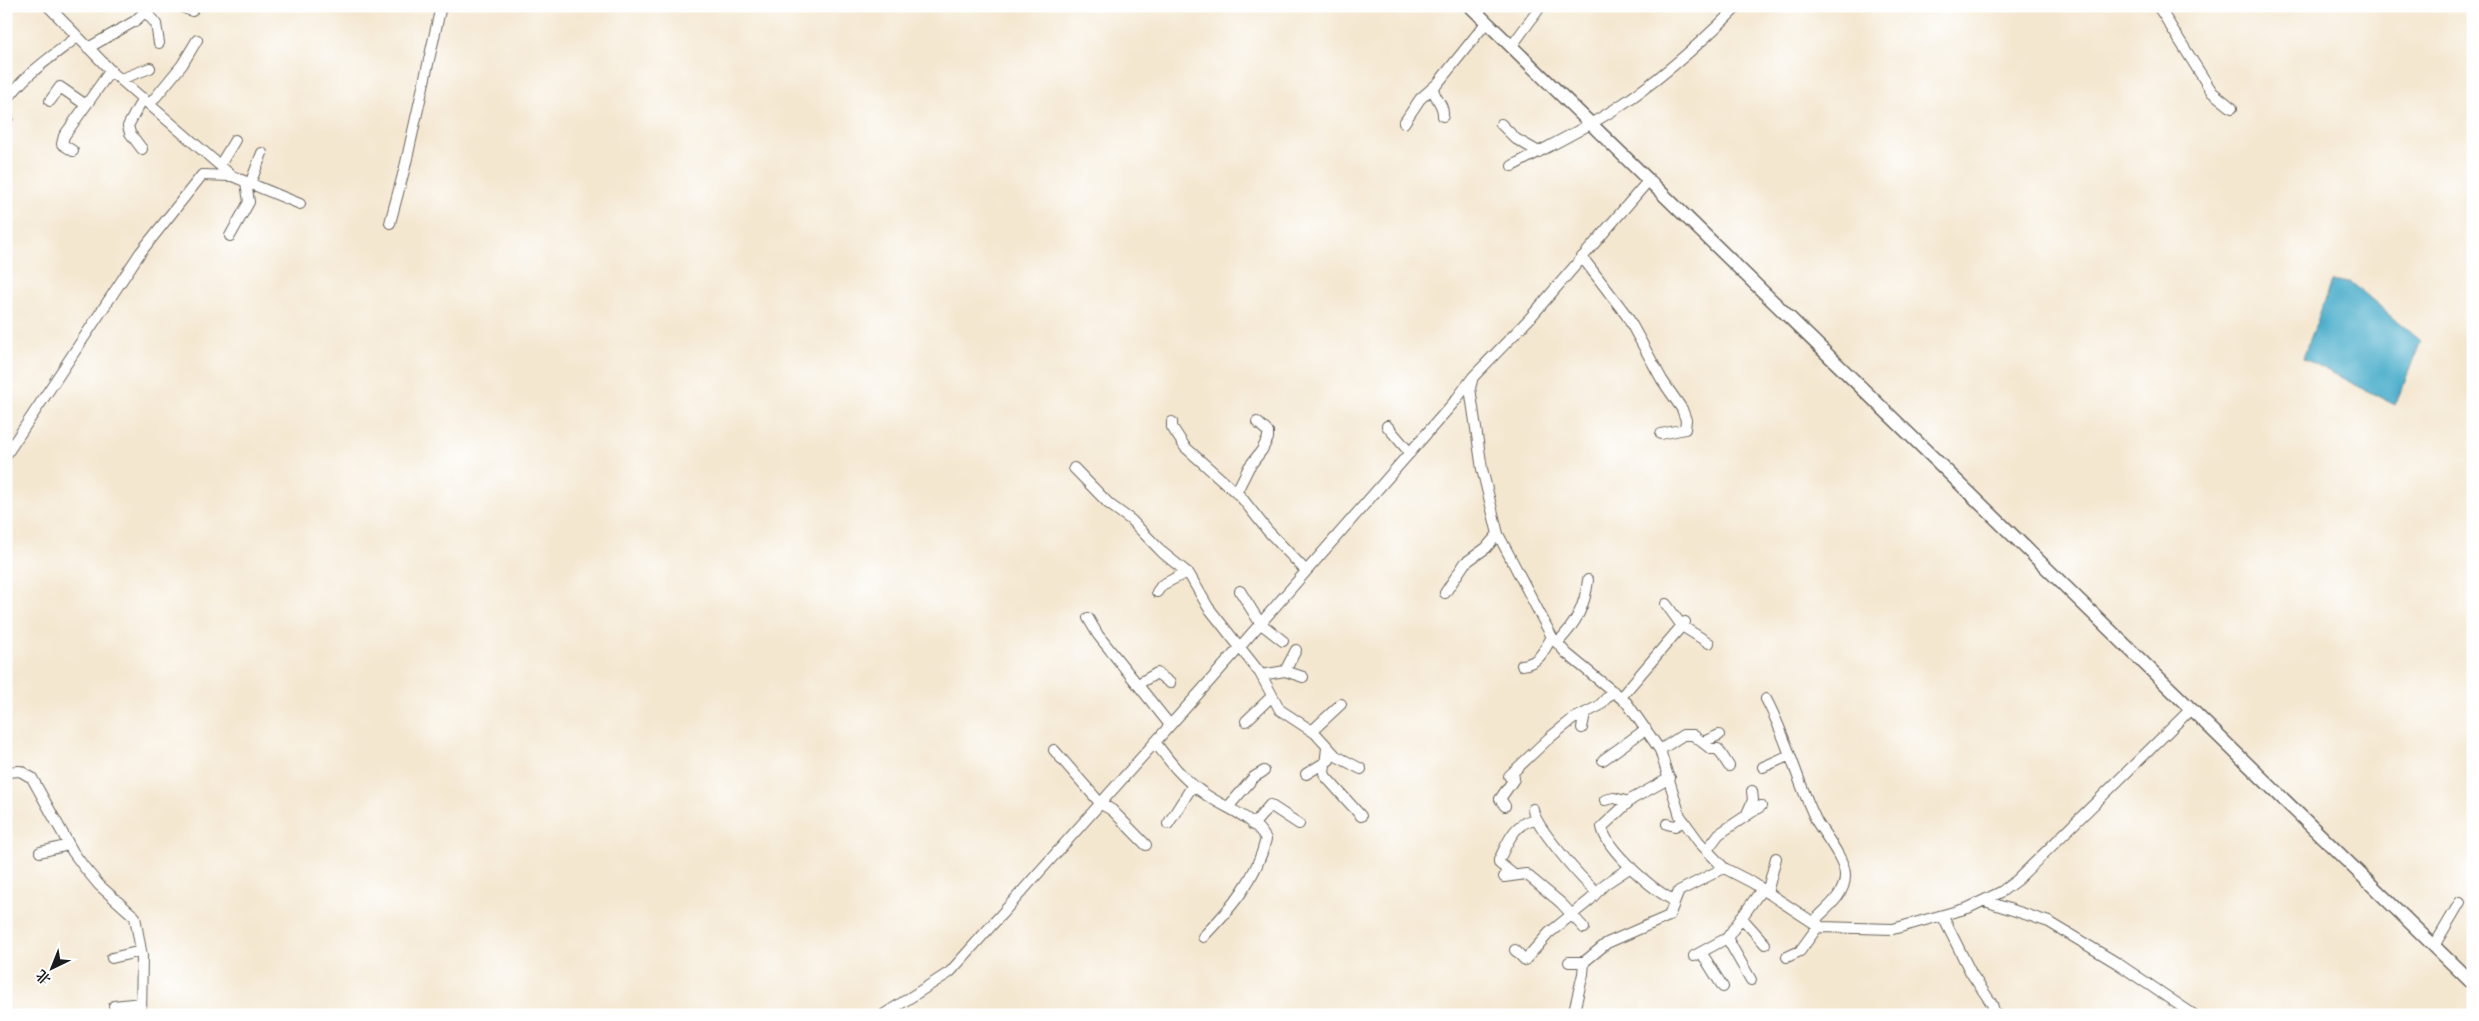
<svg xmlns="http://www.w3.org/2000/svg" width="2479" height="1021" font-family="Cardo,'Noto Serif SC',serif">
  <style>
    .water { fill: #4baecb; stroke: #346574 }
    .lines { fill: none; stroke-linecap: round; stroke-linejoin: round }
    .minor-casing { stroke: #68635b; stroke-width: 12 }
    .tertiary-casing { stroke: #68635b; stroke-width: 15 }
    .minor { stroke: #fff; stroke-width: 10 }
    .tertiary { stroke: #fff; stroke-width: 12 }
  </style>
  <rect width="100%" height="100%" fill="#fff"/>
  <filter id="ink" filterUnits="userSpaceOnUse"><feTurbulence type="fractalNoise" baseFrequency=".02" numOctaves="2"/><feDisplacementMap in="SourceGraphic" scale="10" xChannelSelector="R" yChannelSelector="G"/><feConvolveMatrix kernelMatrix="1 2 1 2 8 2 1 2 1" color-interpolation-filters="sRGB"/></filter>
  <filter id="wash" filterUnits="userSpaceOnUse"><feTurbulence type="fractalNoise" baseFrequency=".0096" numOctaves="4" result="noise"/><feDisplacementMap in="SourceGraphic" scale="20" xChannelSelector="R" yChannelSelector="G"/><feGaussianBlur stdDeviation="1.12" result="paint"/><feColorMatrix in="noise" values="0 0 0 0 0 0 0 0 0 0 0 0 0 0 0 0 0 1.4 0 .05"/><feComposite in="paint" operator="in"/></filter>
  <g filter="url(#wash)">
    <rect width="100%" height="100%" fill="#f4e7d0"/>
    <path class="water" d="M2332 282H2351L2421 341 2395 405 2303 358Z"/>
  </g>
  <g filter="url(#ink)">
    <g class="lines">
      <g class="minor-casing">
        <path id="minor" d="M48 6 113 73 232 176 300 204
          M179 6 192 11
          M2158 6 2212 92 2232 108
          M146 12 156 24 159 43
          M1511 47 1541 6
          M88 48 135 21 151 6
          M121 79 150 68
          M1433 88C1434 99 1444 103 1443 116
          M50 101 60 87 86 105
          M6 102C23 75 53 56 77 37
          M150 104 182 65 197 40
          M6 110 8 118
          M1404 123 1420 99 1438 83 1486 23
          M1501 124 1516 139 1539 152
          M142 149 130 133 128 126 143 98
          M73 151 62 144 64 136 111 70
          M220 165 235 140
          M1512 166C1547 147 1583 130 1615 109 1660 80 1700 44 1738 6
          M250 184 262 153
          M390 223 405 167 441 6
          M230 236 249 202 246 182
          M1582 257 1627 316 1662 380 1682 409 1686 420 1685 429 1661 434
          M1473 377 1470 388 1482 469 1498 534 1552 637 1566 653 1627 703 1660 750 1680 816 1699 842 1724 868 1753 883 1820 927 1893 929 1968 908 2001 892 2017 880 2191 709
          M1172 422V427L1185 447 1241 497 1267 530 1306 571
          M1387 426 1410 453
          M6 455 140 253 202 175 232 176
          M1074 468 1109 504 1131 520 1163 553 1189 574 1208 607 1260 673 1280 710 1315 733 1336 756 1361 769
          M1236 493 1249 467 1262 450 1268 438V432L1257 422
          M1240 591 1260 623 1283 641
          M1157 592 1162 585 1187 572
          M1445 593 1465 563 1486 548 1498 534
          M1666 604 1682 626 1709 643
          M1088 618 1098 635 1170 725
          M1557 643C1576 624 1585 606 1588 580
          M1522 665C1540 663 1543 651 1552 637
          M1285 671 1303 677
          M1261 675 1285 671 1296 650
          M1138 684 1157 673 1170 683
          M1621 697 1685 622
          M1766 699C1787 738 1797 782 1817 822 1825 835 1846 861 1845 876 1845 896 1825 909 1813 922
          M1246 721 1271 697
          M1582 728 1585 713
          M1312 731 1341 704
          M1155 742C1170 762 1181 777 1202 792 1223 808 1253 815 1266 839 1256 880 1231 908 1203 937
          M1703 742 1719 735
          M1327 748 1324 773 1326 777 1361 816
          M1054 750 1101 804 1112 810 1146 845
          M1660 750 1683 735H1693L1711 749H1718L1729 766
          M1603 760 1646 729
          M1763 767 1788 756
          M6 772 20 771 32 778 73 852 84 867 99 885 135 917 142 956 141 1015
          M1306 774 1329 760
          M1509 776 1548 739 1573 719 1599 706 1613 691
          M1670 778 1632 799 1602 827C1606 850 1654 891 1675 901
          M1605 800 1614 798 1629 802
          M1505 806 1500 799 1514 779 1513 772
          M1228 807 1254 777 1264 771
          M1533 809C1534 825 1582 880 1597 892
          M1746 816 1753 800 1752 791
          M1168 824 1193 785
          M1667 824 1675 826 1684 821
          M1253 825 1270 805 1299 824
          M1707 850 1719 834 1761 806
          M40 852 69 845
          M1514 875 1499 863V860C1508 842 1513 824 1535 819
          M1504 877 1526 874 1561 903 1584 928
          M1767 893 1776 858
          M1985 901 2049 922 2117 963 2194 1015
          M1741 917 1765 944
          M1943 917 1971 973 1992 1004 1995 1015
          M1727 938 1751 980
          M2434 946 2460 902
          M1515 950 1525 960 1549 933 1590 900 1605 884 1631 867
          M1701 952 1723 987
          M1694 956 1727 938 1762 889
          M1787 957 1800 951 1819 925
          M112 958 141 951
          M1569 962H1584L1607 943 1669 916 1679 891 1724 868
          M114 1006 141 1003
          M883 1015 950 972 1232 656 1455 401 1473 377 1530 318 1649 180
          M1573 1015 1583 974 1584 962"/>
      </g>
      <g class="tertiary-casing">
        <path id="tertiary" d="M1470 6 2473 984"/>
      </g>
      <use href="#minor" class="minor"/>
      <use href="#tertiary" class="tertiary"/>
    </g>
  </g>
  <rect width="2479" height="1021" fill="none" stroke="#fff" stroke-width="25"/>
  <g transform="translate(52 968) rotate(223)" stroke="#ffffff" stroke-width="4" paint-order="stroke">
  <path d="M0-4L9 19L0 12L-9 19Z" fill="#1c1c1c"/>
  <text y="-8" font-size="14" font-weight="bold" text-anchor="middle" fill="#1c1c1c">北</text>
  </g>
</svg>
